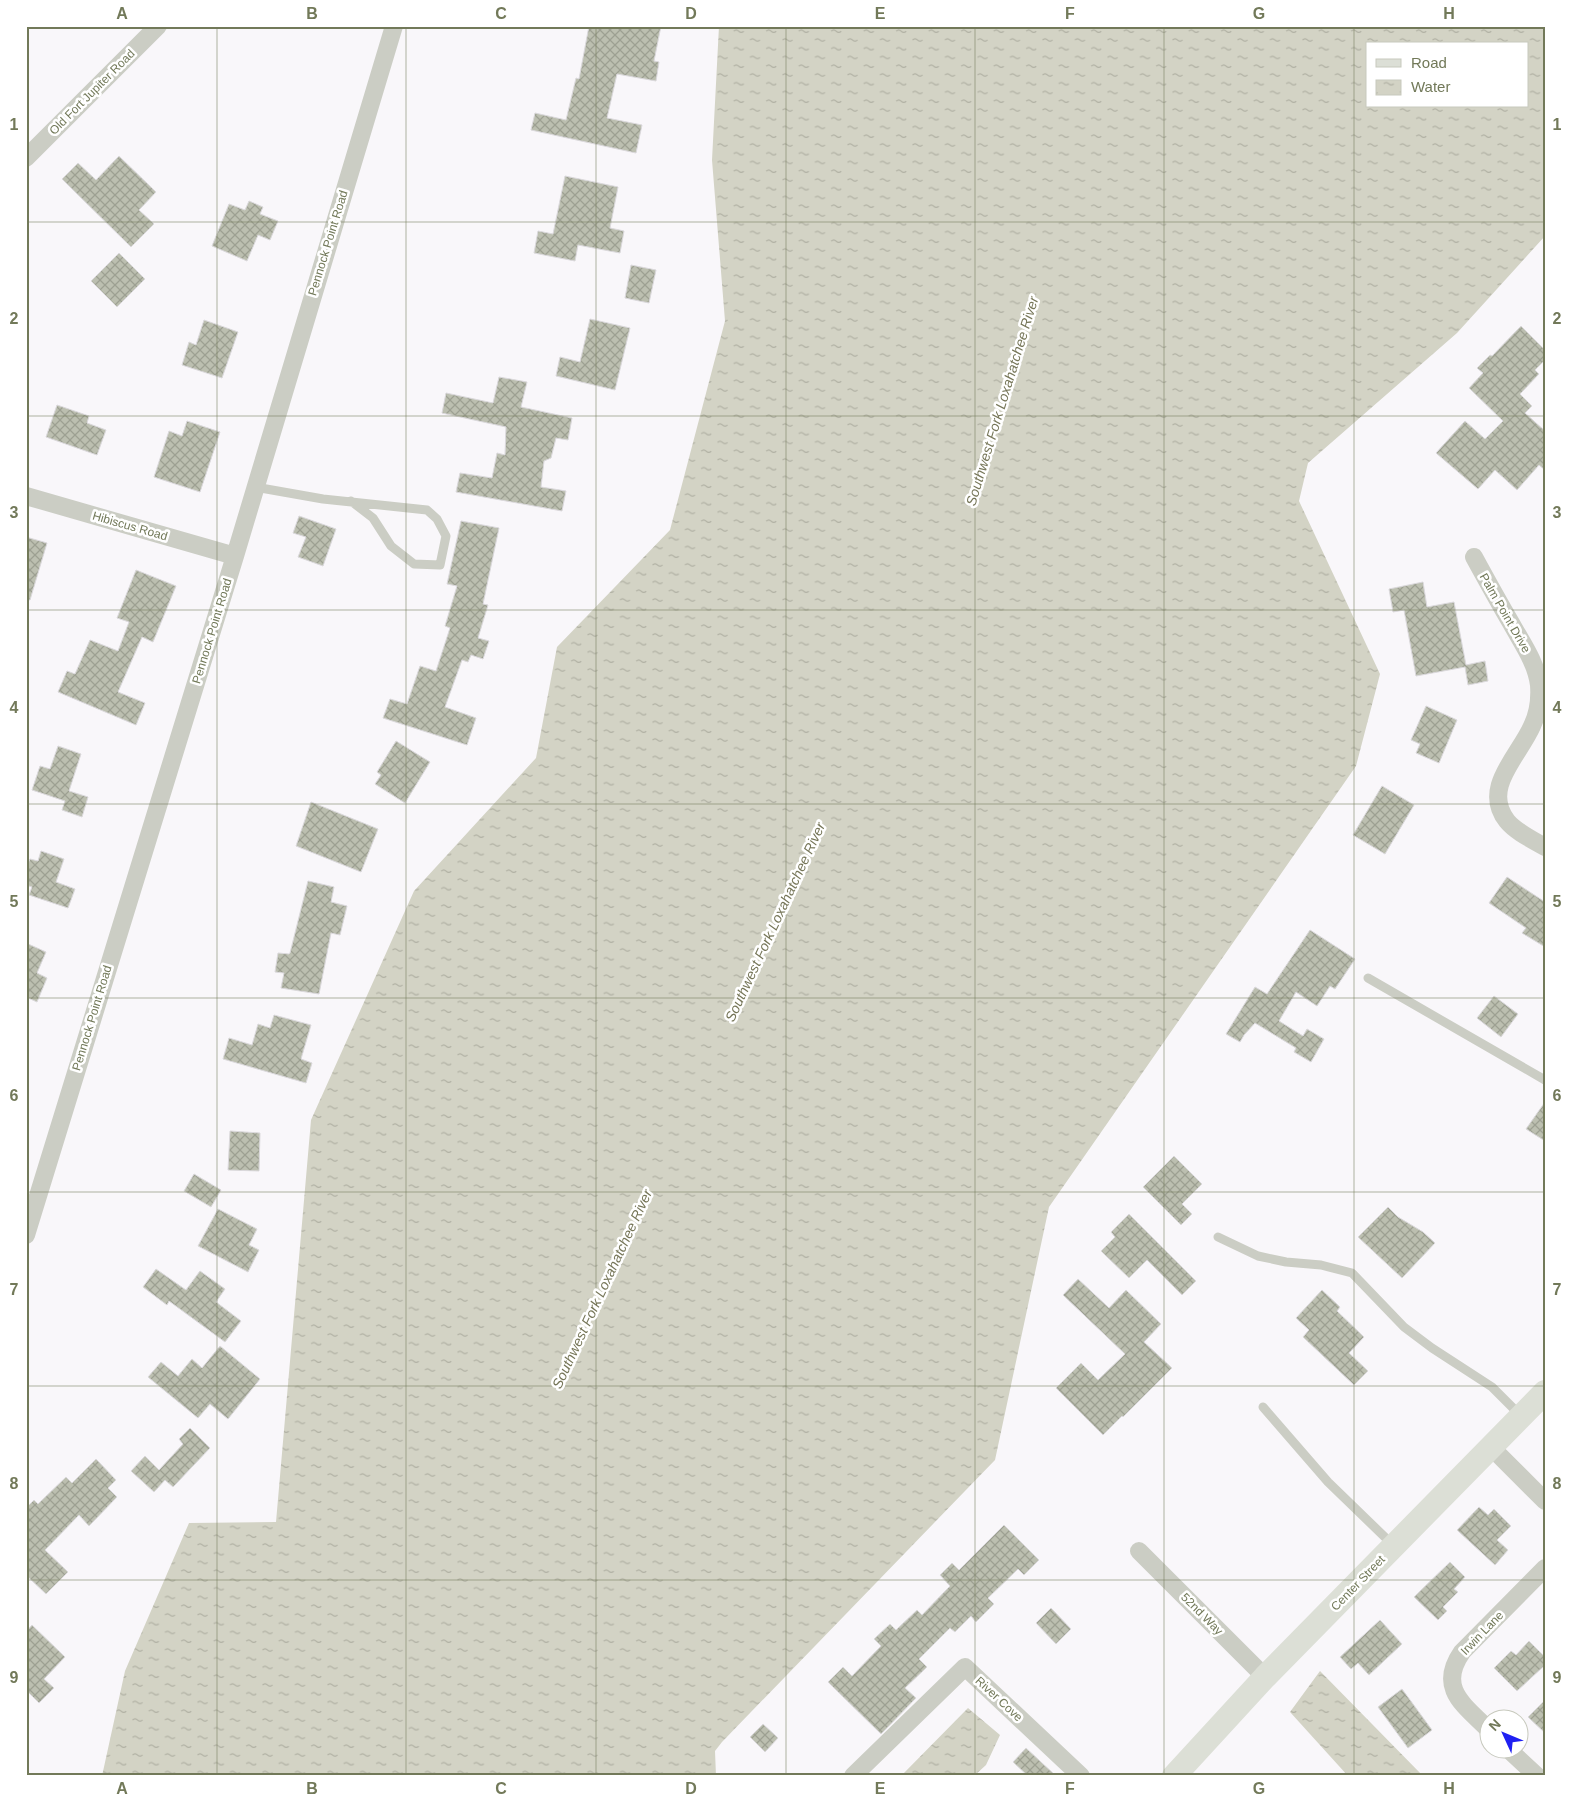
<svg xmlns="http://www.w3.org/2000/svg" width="1571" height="1802" font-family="Helvetica,sans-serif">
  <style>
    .water { fill: url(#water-ripples); fill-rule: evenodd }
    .building { fill: url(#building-cross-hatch); stroke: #dbd9dc }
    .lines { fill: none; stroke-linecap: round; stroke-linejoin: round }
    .lane { stroke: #cbcdc4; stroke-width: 9 }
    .street { stroke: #cbcdc4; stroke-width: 18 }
    .secondary { stroke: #dcdfd6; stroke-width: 24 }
    .grid { fill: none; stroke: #727959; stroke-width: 1; stroke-opacity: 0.55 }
    .labels { text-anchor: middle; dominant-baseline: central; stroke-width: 5; stroke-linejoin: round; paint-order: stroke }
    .street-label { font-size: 12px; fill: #727959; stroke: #fff }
    .water-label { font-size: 14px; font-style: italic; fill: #767658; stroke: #fff }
    .neatline { fill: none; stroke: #727959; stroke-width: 2 }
    .grid-label { font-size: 16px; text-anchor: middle; font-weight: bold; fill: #727959 }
  </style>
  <defs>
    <pattern id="water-ripples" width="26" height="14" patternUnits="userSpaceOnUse" patternTransform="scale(1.25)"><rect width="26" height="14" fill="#d3d3c5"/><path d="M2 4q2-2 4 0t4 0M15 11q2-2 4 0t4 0" fill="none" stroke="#b0b0a3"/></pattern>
    <pattern id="building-cross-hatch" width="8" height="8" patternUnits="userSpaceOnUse" patternTransform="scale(1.25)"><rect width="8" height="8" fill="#bcbfb0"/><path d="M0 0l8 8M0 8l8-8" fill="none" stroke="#9da092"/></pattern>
  </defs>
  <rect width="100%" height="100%" fill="#f9f7fa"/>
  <path class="water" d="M719 26H1545V236L1457 333 1308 463 1299 501 1380 674 1356 766 1049 1207 995 1460 722 1742 715 1751 716 1776H102L125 1671 189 1523 276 1522 311 1120 414 891 536 758 557 647 670 530 725 321 712 160ZM1367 44H1527V106H1367Z
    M1320 1671 1423 1776H1348L1290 1712Z
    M968 1708 1000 1735 986 1765 974 1776H901Z"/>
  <path class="building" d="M589 26H661L654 61 659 62 656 81 617 74 607 118 642 125 636 153 531 130 535 113 566 120 576 78 579 79Z
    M119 156 156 192 139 210 154 224 131 247 62 179 78 163 96 180Z
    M565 176 618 187 610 228 624 231 620 253 578 245 575 261 534 253 538 231 553 234Z
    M249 201 263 207 260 214 278 221 270 240 258 235 247 261 212 246 229 204 245 210Z
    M119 253 145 279 117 307 91 281Z
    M631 265 656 270 649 303 625 298Z
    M590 319 630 328 615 390 556 376 560 357 580 362Z
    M204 320 238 332 222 378 182 365 189 342 196 345Z
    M1521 326 1545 350V360L1535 370 1539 374 1520 394 1532 406 1525 413 1545 431V470L1539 465 1517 490 1495 470 1478 489 1436 453 1465 421 1485 439 1503 421 1469 388 1483 373 1477 368 1490 355 1492 356Z
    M499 377 527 382 521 407 572 418 568 440 556 438 551 458 544 461 541 487 566 491 562 511 456 492 460 473 492 478 497 453 505 455 506 427 442 413 446 393 493 403Z
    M57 405 89 416 87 423 106 430 97 455 46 437Z
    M187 421 220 432 200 492 154 477 169 431 182 436Z
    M299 516 336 529 323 566 298 557 306 537 293 533Z
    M461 521 499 528 483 604 488 605 478 638 489 641 483 659 471 655 468 662 462 660 445 707 476 718 467 745 383 718 390 699 407 704 420 666 436 671 450 628 445 626 457 586 447 584Z
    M26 537 47 543 30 600H26Z
    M136 570 176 586 153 642 142 637 118 692 145 703 136 725 58 692 67 671 75 674 90 640 118 651 129 622 117 618Z
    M1423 582 1427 607 1454 602 1466 665 1485 661 1488 681 1468 685 1465 667 1416 676 1404 610 1393 612 1389 589Z
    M1426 706 1457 720 1439 763 1416 753 1420 744 1411 740Z
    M396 741 430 762 405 803 375 784 381 775 377 772Z
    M58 746 81 754 69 791 88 797 82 817 62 810 65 801 32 790 40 766 50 769Z
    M1382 786 1414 805 1385 854 1353 835Z
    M311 802 378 829 361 872 296 846Z
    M41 851 64 859 56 882 75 889 68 908 29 895 32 887 26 885V869L30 859 38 861Z
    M1507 877 1545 902V947L1522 933 1526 928 1489 903Z
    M308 881 334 887 331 902 347 906 340 935 331 933 319 994 281 988 284 973 275 972 278 953 289 954 290 953Z
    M1310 930 1355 959 1335 989 1330 986 1317 1006 1296 992 1279 1021 1303 1036 1307 1029 1324 1039 1311 1062 1294 1052 1296 1048 1255 1023 1244 1035 1240 1042 1226 1034 1255 987 1267 994Z
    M26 943 46 952 37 973 47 978 37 1002 26 997Z
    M1494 996 1518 1014 1501 1037 1477 1018Z
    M274 1015 311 1025 301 1059 312 1063 306 1083 223 1059 229 1038 252 1045 258 1024 270 1028Z
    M1545 1102V1141L1526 1129Z
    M230 1131 260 1133 259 1171 228 1170Z
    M1174 1156 1202 1184 1182 1204 1192 1214 1181 1225 1143 1187Z
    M194 1174 221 1190 211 1207 184 1191Z
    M1388 1207 1398 1217 1423 1232 1435 1243 1402 1278 1358 1237Z
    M218 1209 257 1229 249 1245 259 1250 248 1272 198 1246Z
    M1129 1214 1196 1281 1182 1295 1147 1260 1129 1278 1101 1251 1115 1237 1111 1232Z
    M156 1269 186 1290 200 1271 225 1289 216 1302 241 1321 225 1342 169 1301 167 1305 143 1287Z
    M1078 1279 1109 1308 1126 1290 1161 1324 1144 1342 1172 1368 1123 1417 1122 1416 1103 1435 1056 1388 1081 1363 1098 1380 1125 1354 1063 1295Z
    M1322 1290 1340 1307 1337 1311 1364 1337 1349 1353 1368 1371 1354 1385 1303 1337 1309 1330 1296 1318Z
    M220 1346 260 1379 228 1419 210 1404 198 1418 148 1377 161 1362 178 1376 192 1359 202 1368Z
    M190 1428 210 1448 173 1487 165 1480 154 1492 131 1471 145 1456 159 1470 183 1444 179 1439Z
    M96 1459 116 1480 108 1488 117 1497 89 1526 79 1515 45 1550 68 1572 46 1594 26 1575V1508L34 1500 38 1504 66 1477 72 1483Z
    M1479 1507 1488 1515 1494 1509 1511 1526 1497 1540 1508 1550 1495 1565 1457 1530Z
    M1004 1525 1039 1560 1024 1575 1018 1569 988 1598 994 1604 976 1622 971 1616 955 1632 950 1628 919 1659 927 1667 905 1688 916 1698 881 1734 828 1682 843 1667 852 1676 881 1646 874 1639 890 1624 896 1630 917 1610 922 1615 950 1586 940 1575 952 1563 959 1570Z
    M1450 1562 1465 1577 1454 1589 1458 1592 1443 1607 1447 1611 1438 1620 1414 1597Z
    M1051 1608 1071 1629 1056 1644 1036 1623Z
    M1380 1620 1402 1644 1369 1675 1358 1663 1351 1669 1340 1657Z
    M32 1625 65 1657 44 1679 54 1688 39 1703 26 1690V1632Z
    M1529 1641 1545 1657V1665L1517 1691 1494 1668 1511 1651 1516 1655Z
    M1402 1689 1432 1730 1408 1748 1378 1707Z
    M1545 1700V1733L1528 1717Z
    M763 1724 778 1738 765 1752 750 1737Z
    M1026 1748 1056 1776H1028L1013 1762Z"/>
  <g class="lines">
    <path class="lane" d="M255 487 323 499 427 510 437 519 446 536 440 565 414 564 391 546 373 518 351 501
      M1368 978 1545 1080
      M1218 1237 1258 1256 1286 1262 1321 1265 1352 1273 1404 1327 1432 1348 1492 1387 1521 1416
      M1263 1407 1328 1482 1393 1545"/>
    <path class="street" d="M26 158 158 26
      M26 496 235 556
      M1474 557C1486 579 1498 601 1511 623 1522 643 1536 662 1539 685 1540 699 1538 714 1532 726 1519 756 1481 788 1507 821 1516 832 1533 840 1545 847
      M26 1235 235 556 394 26
      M1491 1447 1545 1501
      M1139 1551 1265 1677
      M1488 1729C1464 1705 1437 1688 1462 1652L1545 1568
      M1509 1750 1537 1776
      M853 1776 965 1667 1081 1776"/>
    <path class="secondary" d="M1174 1776 1265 1677 1545 1392"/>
  </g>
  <path class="grid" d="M217 26V1776M406 26V1776M596 26V1776M786 26V1776M975 26V1776M1164 26V1776M1354 26V1776M26 222H1545M26 416H1545M26 610H1545M26 804H1545M26 998H1545M26 1192H1545M26 1386H1545M26 1580H1545"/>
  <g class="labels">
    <g class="street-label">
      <text transform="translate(92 92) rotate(-45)">Old Fort Jupiter Road</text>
      <text transform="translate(328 243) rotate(-73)">Pennock Point Road</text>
      <text transform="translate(130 526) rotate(16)">Hibiscus Road</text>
      <text transform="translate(1505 613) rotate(60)">Palm Point Drive</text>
      <text transform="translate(212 631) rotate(-73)">Pennock Point Road</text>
      <text transform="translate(92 1018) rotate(-73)">Pennock Point Road</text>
      <text transform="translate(1358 1583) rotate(-46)">Center Street</text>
      <text transform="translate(1202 1614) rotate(45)">52nd Way</text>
      <text transform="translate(1482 1633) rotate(-46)">Irwin Lane</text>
      <text transform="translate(999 1699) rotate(43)">River Cove</text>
    </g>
    <g class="water-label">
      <text transform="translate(1002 401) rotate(-73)">Southwest Fork Loxahatchee River</text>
      <text transform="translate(775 922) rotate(-65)">Southwest Fork Loxahatchee River</text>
      <text transform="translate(602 1289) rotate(-65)">Southwest Fork Loxahatchee River</text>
    </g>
  </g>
  <rect width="1571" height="1802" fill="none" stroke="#ffffff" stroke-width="55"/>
  <rect x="1366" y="42" width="162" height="65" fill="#ffffff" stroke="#c7c9bd"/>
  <rect x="1376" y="59" width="25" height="8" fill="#dcdfd6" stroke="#c7c9bd"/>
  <text x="1411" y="68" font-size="15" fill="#727959">Road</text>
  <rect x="1376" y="80" width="25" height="15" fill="url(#water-ripples)" stroke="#c7c9bd"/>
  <text x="1411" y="92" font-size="15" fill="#727959">Water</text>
  <g transform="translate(1504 1734) rotate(314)"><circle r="24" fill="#ffffff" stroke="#c7c9bd"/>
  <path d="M0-4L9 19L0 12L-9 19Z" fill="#1f20f2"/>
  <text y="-8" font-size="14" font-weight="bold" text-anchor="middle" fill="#727959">N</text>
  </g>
  <rect x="28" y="28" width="1516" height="1746" class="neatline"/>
  <g class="grid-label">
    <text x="122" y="19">A</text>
    <text x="312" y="19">B</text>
    <text x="501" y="19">C</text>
    <text x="691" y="19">D</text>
    <text x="880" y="19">E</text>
    <text x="1070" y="19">F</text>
    <text x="1259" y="19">G</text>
    <text x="1449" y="19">H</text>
    <text x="14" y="130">1</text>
    <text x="1557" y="130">1</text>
    <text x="14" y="324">2</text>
    <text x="1557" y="324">2</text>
    <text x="14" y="518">3</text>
    <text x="1557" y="518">3</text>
    <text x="14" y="713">4</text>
    <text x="1557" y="713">4</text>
    <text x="14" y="907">5</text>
    <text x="1557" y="907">5</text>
    <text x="14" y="1101">6</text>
    <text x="1557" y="1101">6</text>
    <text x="14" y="1295">7</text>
    <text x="1557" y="1295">7</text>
    <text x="14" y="1489">8</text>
    <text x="1557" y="1489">8</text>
    <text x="14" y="1683">9</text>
    <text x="1557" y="1683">9</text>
    <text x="122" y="1794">A</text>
    <text x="312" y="1794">B</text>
    <text x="501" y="1794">C</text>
    <text x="691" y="1794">D</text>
    <text x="880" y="1794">E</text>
    <text x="1070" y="1794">F</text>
    <text x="1259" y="1794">G</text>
    <text x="1449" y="1794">H</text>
  </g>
</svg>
